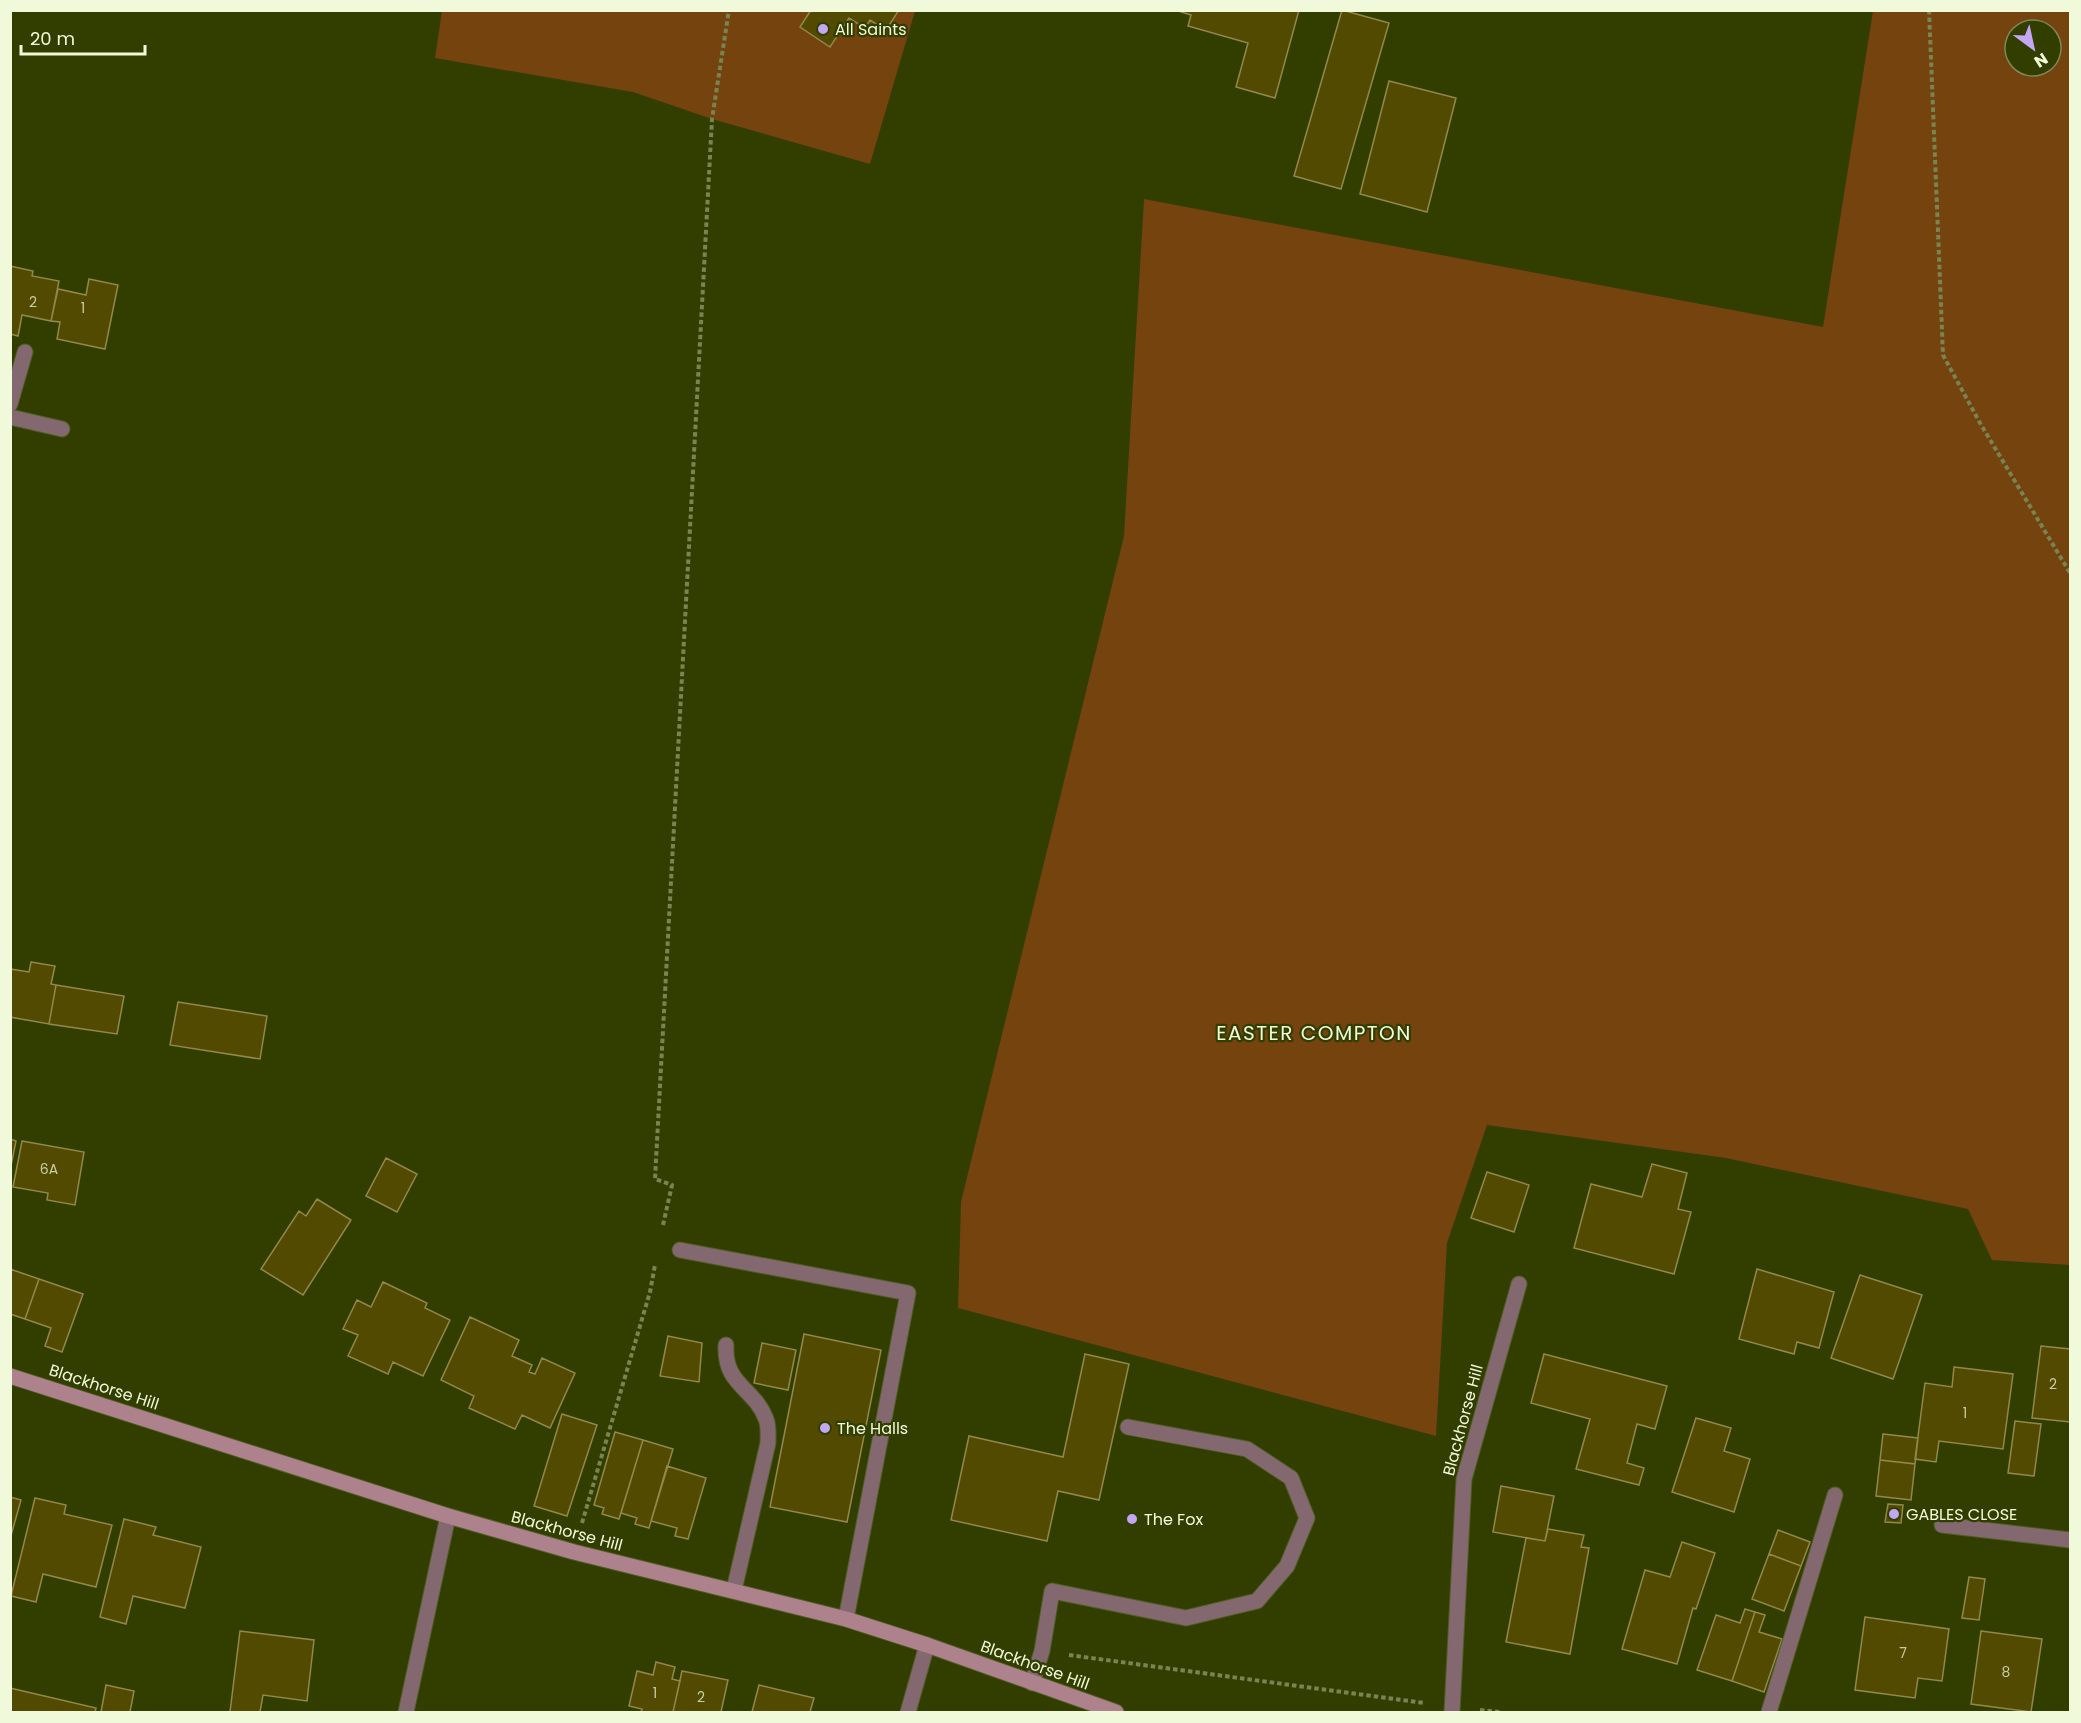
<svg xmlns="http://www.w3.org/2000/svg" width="2081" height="1723" font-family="Poppins,sans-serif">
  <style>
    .green { fill: #75430d; fill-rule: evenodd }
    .building { fill: #534a02; stroke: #91884a; stroke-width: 1.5 }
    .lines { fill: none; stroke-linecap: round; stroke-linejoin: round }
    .service-casing { stroke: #505c23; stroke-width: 17 }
    .minor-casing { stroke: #505c23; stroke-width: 17 }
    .secondary-casing { stroke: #505c23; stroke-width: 17 }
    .path { stroke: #798452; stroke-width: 4; stroke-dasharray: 4.5 3; stroke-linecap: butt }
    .service { stroke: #84686f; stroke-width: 15 }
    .minor { stroke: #84686f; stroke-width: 15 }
    .secondary { stroke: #ae828d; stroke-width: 15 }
    .poi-dot { fill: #c3a7f2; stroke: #323e00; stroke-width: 2 }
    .labels { text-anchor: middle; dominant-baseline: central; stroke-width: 4.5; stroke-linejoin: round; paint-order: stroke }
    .number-label { font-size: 14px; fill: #c9cda4 }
    .poi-label { font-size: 16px; fill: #f0f9da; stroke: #323e00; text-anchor: start }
    .street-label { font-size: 16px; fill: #f0f9da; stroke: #323e00 }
    .quarter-label { font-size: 20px; letter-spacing: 1.5px; fill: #f0f9da; stroke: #323e00 }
  </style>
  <rect width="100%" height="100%" fill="#323e00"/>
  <path class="green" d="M442 11H915L870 164 712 119 633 92 435 58Z
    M1873 11H2070V1265L1992 1260 1968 1209 1726 1158 1487 1125 1447 1243 1436 1436 958 1308 961 1202 1124 536 1144 199 1823 327ZM2015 30H2051V66H2015Z"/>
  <path class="building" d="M811 10H899L886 30 870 20 865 28 849 18 830 47 800 27Z
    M1175 10H1299L1275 98 1236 87 1248 43 1188 26 1191 15Z
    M1342 10 1389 23 1341 189 1294 176Z
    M1389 81 1456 98 1427 212 1360 194Z
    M10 266 33 271 32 276 59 281 51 321 22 315 18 336 10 334Z
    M89 279 118 285 105 349 57 339 60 322 51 321 58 289 86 295Z
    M31 962 55 966 51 984 56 985 49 1024 10 1017V969L29 972Z
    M56 985 124 996 117 1034 49 1024Z
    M178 1002 267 1016 260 1059 170 1045Z
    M10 1139 16 1141 10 1171Z
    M22 1141 84 1152 75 1205 47 1200 48 1193 13 1187Z
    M386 1158 417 1174 397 1212 366 1196Z
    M1652 1164 1687 1173 1678 1209 1691 1212 1674 1274 1574 1248 1591 1184 1642 1197Z
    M1487 1172 1529 1185 1514 1232 1471 1218Z
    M317 1199 351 1220 303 1295 261 1269 299 1211 306 1216Z
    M10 1269 39 1279 25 1319 10 1314Z
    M1757 1269 1834 1292 1819 1348 1797 1342 1794 1354 1739 1339Z
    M1860 1275 1922 1295 1893 1379 1831 1358Z
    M39 1279 83 1294 62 1352 45 1346 51 1328 25 1319Z
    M383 1282 427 1303 425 1308 450 1320 423 1376 393 1362 388 1374 348 1356 358 1335 343 1329 357 1300 371 1307Z
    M470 1317 519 1340 512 1356 532 1365 529 1372 535 1374 542 1358 575 1373 550 1428 522 1415 515 1429 469 1408 474 1396 441 1380Z
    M804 1334 881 1350 847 1522 770 1507Z
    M668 1336 702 1343 699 1382 660 1376Z
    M762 1343 796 1350 788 1390 754 1383Z
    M2041 1346 2070 1349V1422L2032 1418Z
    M1085 1354 1129 1364 1099 1500 1058 1491 1047 1541 951 1520 969 1436 1063 1457Z
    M1544 1354 1667 1386 1655 1429 1637 1424 1627 1463 1644 1468 1639 1485 1576 1469 1590 1419 1531 1403Z
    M1954 1367 2013 1374 2003 1449 1939 1441 1936 1462 1915 1459 1925 1383 1952 1387Z
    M562 1414 597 1425 567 1516 534 1506Z
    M1696 1418 1731 1428 1724 1451 1750 1459 1734 1512 1672 1492Z
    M2015 1421 2041 1424 2034 1476 2008 1473Z
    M615 1432 643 1440 619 1519 602 1514 604 1508 594 1505Z
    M1883 1434 1918 1438 1915 1464 1880 1460Z
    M643 1440 673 1449 649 1528 635 1524 637 1518 621 1513Z
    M1880 1460 1915 1464 1911 1500 1876 1496Z
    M667 1466 706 1478 688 1539 675 1536 677 1528 651 1521Z
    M1501 1486 1554 1496 1545 1541 1493 1532Z
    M10 1497 21 1500 10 1539Z
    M35 1498 66 1505 64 1514 112 1525 96 1587 43 1574 36 1602 11 1596Z
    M1888 1504 1903 1505 1901 1523 1885 1522Z
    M124 1519 156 1527 153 1535 201 1547 185 1608 133 1596 126 1624 100 1617Z
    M1548 1529 1584 1535 1581 1547 1589 1548 1570 1654 1506 1642 1526 1538 1545 1541Z
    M1778 1530 1810 1542 1801 1566 1769 1554Z
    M1682 1542 1715 1553 1696 1609 1693 1608 1677 1664 1622 1649 1645 1570 1670 1577Z
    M1769 1554 1801 1566 1784 1611 1752 1599Z
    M1969 1577 1985 1579 1979 1620 1962 1618Z
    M1745 1609 1755 1612 1732 1681 1697 1670 1716 1615 1740 1623Z
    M1755 1612 1765 1615 1759 1632 1782 1639 1764 1692 1732 1681Z
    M1865 1617 1949 1629 1942 1681 1918 1678 1915 1698 1855 1690Z
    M240 1631 314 1640 307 1701 263 1695 260 1712H230Z
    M1981 1631 2042 1639 2031 1712 1971 1704Z
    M656 1662 675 1667 672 1679 680 1681 673 1712H641L642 1709 629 1706 637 1671 653 1675Z
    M682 1671 728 1680 721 1712H673Z
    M106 1685 134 1691 130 1712H101Z
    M759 1685 814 1698 810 1712H752Z
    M10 1688 96 1708 95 1712H10Z"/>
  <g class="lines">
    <g class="service-casing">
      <path id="service" d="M680 1250 908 1293 846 1619
        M726 1345C724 1386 754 1387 766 1419 769 1426 768 1435 768 1443L734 1590
        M1032 1683 1042 1651 1052 1591 1186 1618 1257 1601 1287 1566 1307 1518 1291 1478 1247 1449 1128 1427
        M406 1712 448 1516
        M908 1712 927 1645
        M1769 1712 1835 1495"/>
    </g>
    <g class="minor-casing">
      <path id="minor" d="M10 404 25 352
        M10 417 62 429
        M1942 1525 2070 1540
        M1452 1712 1464 1479 1519 1284"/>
    </g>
    <g class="secondary-casing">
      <path id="secondary" d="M10 1376 448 1516 574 1552 846 1619 927 1645 1116 1712"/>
    </g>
    <path class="path" d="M1929 10 1943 355 1980 423 2070 573
      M663 1225 672 1185 655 1179 712 119 729 10
      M582 1523 650 1292 655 1265
      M1069 1655 1424 1703
      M1480 1710 1500 1712"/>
    <use href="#service" class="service"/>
    <use href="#minor" class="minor"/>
    <use href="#secondary" class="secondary"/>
  </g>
  <g class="poi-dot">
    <circle cx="823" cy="29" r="6"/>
    <circle cx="825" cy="1428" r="6"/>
    <circle cx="1894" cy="1514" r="6"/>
    <circle cx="1132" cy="1519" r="6"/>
  </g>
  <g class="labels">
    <g class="number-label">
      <text x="33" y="302">2</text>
      <text x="83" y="308">1</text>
      <text x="49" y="1169">6A</text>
      <text x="2053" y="1384">2</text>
      <text x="1965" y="1413">1</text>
      <text x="1903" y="1653">7</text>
      <text x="2006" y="1672">8</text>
      <text x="655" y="1693">1</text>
      <text x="701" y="1697">2</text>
    </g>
    <g class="poi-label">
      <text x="835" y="29">All Saints</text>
      <text x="837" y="1428">The Halls</text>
      <text x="1906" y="1514">GABLES CLOSE</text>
      <text x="1144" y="1519">The Fox</text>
    </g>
    <g class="street-label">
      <text transform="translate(104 1387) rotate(18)">Blackhorse Hill</text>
      <text transform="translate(1463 1420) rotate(-75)">Blackhorse Hill</text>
      <text transform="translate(567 1531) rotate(15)">Blackhorse Hill</text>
      <text transform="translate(1035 1665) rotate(20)">Blackhorse Hill</text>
    </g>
    <g class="quarter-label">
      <text x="1314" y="1033">EASTER COMPTON</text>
    </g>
  </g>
  <rect width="2081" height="1723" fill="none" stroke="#f0f9da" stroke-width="24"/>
  <g transform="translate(2033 48) rotate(147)"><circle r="28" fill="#323e00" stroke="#7e8957" stroke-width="1.5"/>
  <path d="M0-4.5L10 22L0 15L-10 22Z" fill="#c3a7f2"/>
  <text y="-9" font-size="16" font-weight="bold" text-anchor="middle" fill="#f0f9da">N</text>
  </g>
  <path d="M21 45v9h124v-9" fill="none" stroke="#f0f9da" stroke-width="3"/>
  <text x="30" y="45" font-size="18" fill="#f0f9da" stroke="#323e00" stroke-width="4.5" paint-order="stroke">20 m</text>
</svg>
